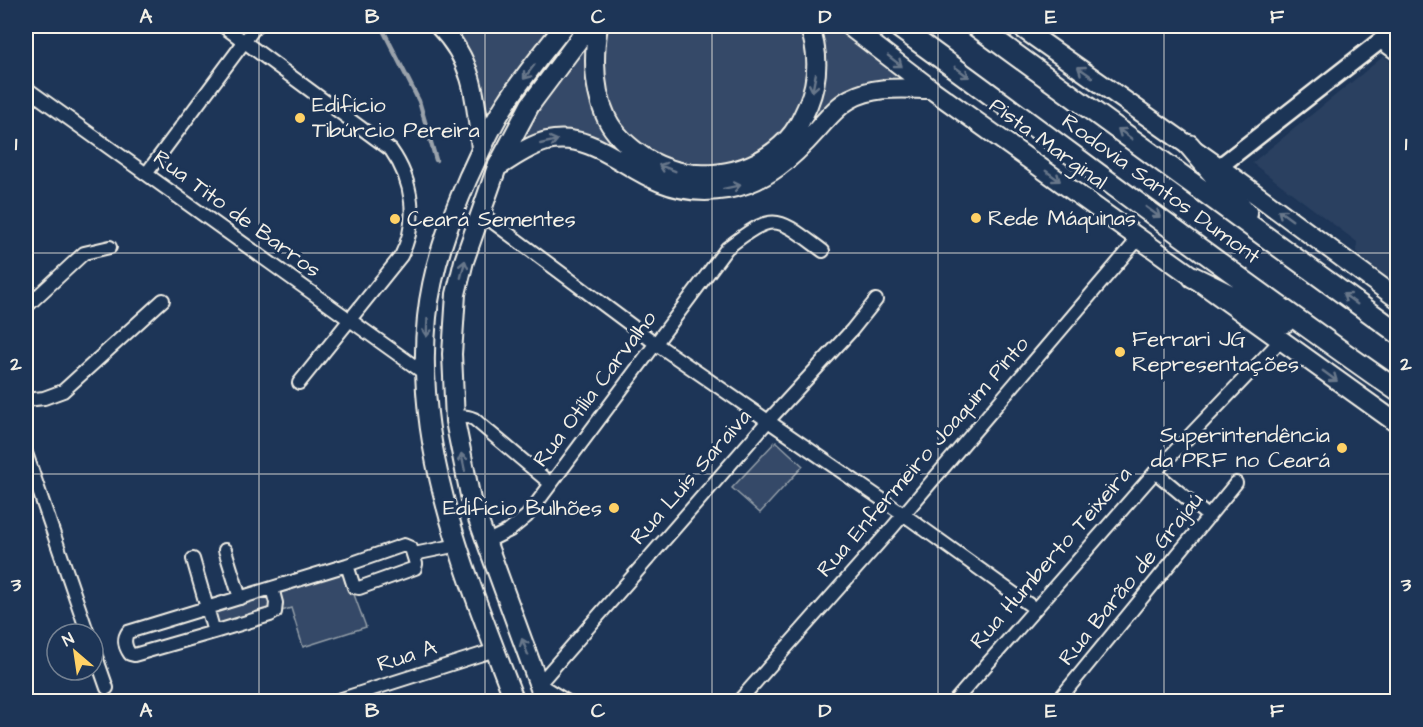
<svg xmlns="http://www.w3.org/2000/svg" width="1423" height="727" font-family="'Architects Daughter',sans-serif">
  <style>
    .built { fill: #2a4060 }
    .green { fill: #354a67; stroke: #949ea8; stroke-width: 1.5 }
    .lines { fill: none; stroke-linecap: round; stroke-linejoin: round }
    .stream { stroke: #9aa2ab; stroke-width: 4.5 }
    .minor-casing { stroke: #f4f1e8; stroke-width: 16 }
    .tertiary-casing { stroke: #f4f1e8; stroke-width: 20 }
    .primary-casing { stroke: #f4f1e8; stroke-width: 22 }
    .trunk-casing { stroke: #f4f1e8; stroke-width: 24 }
    .minor { stroke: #1d3557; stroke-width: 12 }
    .tertiary { stroke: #1d3557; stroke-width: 15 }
    .primary { stroke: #1d3557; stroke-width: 18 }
    .trunk { stroke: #1d3557; stroke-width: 20 }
    .oneway { stroke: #68778a }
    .grid { fill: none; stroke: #f4f1e8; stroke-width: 1.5; stroke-opacity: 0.55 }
    .poi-dot { fill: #ffd166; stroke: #1d3557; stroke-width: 2 }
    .labels { text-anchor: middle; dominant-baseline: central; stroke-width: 6; stroke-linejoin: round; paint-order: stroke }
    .poi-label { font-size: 22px; fill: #f4f1e8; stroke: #1d3557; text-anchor: start }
    .street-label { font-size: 22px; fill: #f4f1e8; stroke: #1d3557 }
    .neatline { fill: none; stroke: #f4f1e8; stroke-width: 2 }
    .grid-label { font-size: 20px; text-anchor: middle; font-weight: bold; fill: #f4f1e8 }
  </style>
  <rect width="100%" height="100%" fill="#1d3557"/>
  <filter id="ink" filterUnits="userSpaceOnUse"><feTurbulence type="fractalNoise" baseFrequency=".0167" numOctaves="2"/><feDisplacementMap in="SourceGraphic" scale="12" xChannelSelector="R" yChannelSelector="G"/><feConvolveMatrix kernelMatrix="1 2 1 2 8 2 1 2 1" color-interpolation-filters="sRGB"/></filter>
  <g filter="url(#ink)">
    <path class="built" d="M1384 56 1397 67V287L1356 252 1357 242 1252 163Z"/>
    <path class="green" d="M448 26H469L492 30 552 26 484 123Z
      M605 26H804L809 41 806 92 791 124 765 149 732 164 696 168 661 159 645 150 618 125 603 94Z
      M817 26H834L912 82C809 72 811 170 724 184 696 188 665 182 641 168 628 160 616 150 603 142 576 126 542 130 517 145L562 74 586 42C585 59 585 75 589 92 593 110 603 126 615 140 662 195 744 193 792 141 801 131 810 119 814 106 824 79 823 53 817 26Z
      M776 441 803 466 760 513 732 488Z
      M345 570 366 627 303 647 291 608 220 631 214 612Z"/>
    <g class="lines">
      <path class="stream" d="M381 26 419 101 436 160"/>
      <g class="minor-casing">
        <path id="minor" d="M223 26 391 150C413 181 419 221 401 256L299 383
          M1380 42 1398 55
          M26 88 424 373
          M146 174 256 26
          M482 214 655 343 903 514 1034 608
          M26 307 84 253 110 247
          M26 400 44 398 63 391 163 300
          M455 421C461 415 466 416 474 419L551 484
          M26 453 88 634
          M1155 472 1209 517
          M486 542 510 530 527 516 727 248C775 211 776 216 823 251
          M404 545 411 548 416 564 415 568 359 588 354 587 347 565Z
          M225 550 240 598
          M414 554 458 545
          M193 559 214 632 134 655 130 654C125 647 123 639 128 632 201 610 274 587 347 565
          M214 632 270 615 275 612 276 603 272 588
          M93 648 107 688
          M332 702 495 650
          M568 702 539 684 768 421 852 330 876 300
          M738 702 892 528 1139 238
          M954 702 1155 472 1281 340
          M1057 702 1236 483"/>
      </g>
      <g class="tertiary-casing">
        <path id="tertiary" d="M1219 167 1398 27"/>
      </g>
      <g class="primary-casing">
        <path id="primary" d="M439 26C475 62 476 102 481 149
          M598 26C593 57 593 90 607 119 615 135 630 148 645 158 690 185 750 178 787 140 797 130 802 118 808 105 819 78 819 52 809 26
          M849 26 931 89 1398 424
          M1019 26 1219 167 1398 299
          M499 166C514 157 530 145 547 141 592 132 622 167 660 182 682 191 705 193 728 189 766 182 792 158 817 130 827 119 837 106 850 99 875 85 904 89 931 89
          M515 702C468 579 413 451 427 317 432 268 449 222 468 178 480 153 491 125 507 102 524 75 545 51 564 26
          M545 702 471 500 455 421 452 354 456 294 464 261 497 167 530 105 589 26"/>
      </g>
      <g class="trunk-casing">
        <path id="trunk" d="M897 26C1064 147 1228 273 1398 391
          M976 26 1398 333
          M1189 145 1247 214
          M1193 277 1285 322"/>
      </g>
      <use href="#minor" class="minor"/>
      <use href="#tertiary" class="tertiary"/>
      <use href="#primary" class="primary"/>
      <use href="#trunk" class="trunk"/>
    </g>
    <defs><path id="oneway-shaft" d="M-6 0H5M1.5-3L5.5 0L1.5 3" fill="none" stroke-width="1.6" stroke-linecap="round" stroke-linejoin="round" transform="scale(1.5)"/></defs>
    <g class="oneway">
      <use href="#oneway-shaft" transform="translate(895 61) rotate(38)"/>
      <use href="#oneway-shaft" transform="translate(529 72) rotate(127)"/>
      <use href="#oneway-shaft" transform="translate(962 72) rotate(36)"/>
      <use href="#oneway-shaft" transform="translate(1085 72) rotate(-145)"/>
      <use href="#oneway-shaft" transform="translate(814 83) rotate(101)"/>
      <use href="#oneway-shaft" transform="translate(1125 134) rotate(-144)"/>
      <use href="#oneway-shaft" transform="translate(549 142) rotate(-13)"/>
      <use href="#oneway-shaft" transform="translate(667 168) rotate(-159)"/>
      <use href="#oneway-shaft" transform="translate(1053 176) rotate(36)"/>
      <use href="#oneway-shaft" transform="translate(732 187) rotate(-12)"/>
      <use href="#oneway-shaft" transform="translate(1153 212) rotate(36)"/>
      <use href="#oneway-shaft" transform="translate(1285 215) rotate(-144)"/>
      <use href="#oneway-shaft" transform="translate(463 269) rotate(-76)"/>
      <use href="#oneway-shaft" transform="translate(1350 299) rotate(-144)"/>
      <use href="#oneway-shaft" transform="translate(427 328) rotate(93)"/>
      <use href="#oneway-shaft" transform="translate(1330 376) rotate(36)"/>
      <use href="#oneway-shaft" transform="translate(463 462) rotate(-102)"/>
      <use href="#oneway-shaft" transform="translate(525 647) rotate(-111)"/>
    </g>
  </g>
  <path class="grid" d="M259 26V702M485 26V702M712 26V702M938 26V702M1164 26V702M26 253H1398M26 474H1398"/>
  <g class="poi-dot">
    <circle cx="300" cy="118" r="6"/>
    <circle cx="976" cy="218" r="6"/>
    <circle cx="395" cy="219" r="6"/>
    <circle cx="1120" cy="352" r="6"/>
    <circle cx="1342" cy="448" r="6"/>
    <circle cx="614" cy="508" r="6"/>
  </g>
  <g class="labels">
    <g class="poi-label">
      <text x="312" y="105">Edifício<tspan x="312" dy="25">Tibúrcio Pereira</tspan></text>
      <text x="988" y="218">Rede Máquinas</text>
      <text x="407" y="219">Ceará Sementes</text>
      <text x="1132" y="339">Ferrari JG<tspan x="1132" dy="25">Representações</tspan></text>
      <text x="1330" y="435" text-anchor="end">Superintendência<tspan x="1330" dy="25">da PRF no Ceará</tspan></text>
      <text x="602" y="508" text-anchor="end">Edifício Bulhões</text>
    </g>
    <g class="street-label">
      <text transform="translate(1048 144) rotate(36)">Pista Marginal</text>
      <text transform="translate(1161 189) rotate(36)">Rodovia Santos Dumont</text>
      <text transform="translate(237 214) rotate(36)">Rua Tito de Barros</text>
      <text transform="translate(595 389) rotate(-53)">Rua Otília Carvalho</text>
      <text transform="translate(923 457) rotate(-49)">Rua Enfermeiro Joaquim Pinto</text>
      <text transform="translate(691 477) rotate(-49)">Rua Luís Saraiva</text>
      <text transform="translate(1051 558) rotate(-49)">Rua Humberto Teixeira</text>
      <text transform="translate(1131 579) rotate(-51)">Rua Barão de Grajaú</text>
      <text transform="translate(407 656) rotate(-18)">Rua A</text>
    </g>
  </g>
  <rect width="1423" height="727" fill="none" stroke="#1d3557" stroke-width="66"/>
  <g transform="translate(75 652) rotate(331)"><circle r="28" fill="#1d3557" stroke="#738091" stroke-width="1.5"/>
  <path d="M0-4.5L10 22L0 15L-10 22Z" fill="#ffd166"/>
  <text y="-9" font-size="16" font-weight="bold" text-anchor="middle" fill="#f4f1e8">N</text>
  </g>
  <rect x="33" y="33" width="1357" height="661" class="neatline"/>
  <g class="grid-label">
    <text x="146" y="23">A</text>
    <text x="372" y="23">B</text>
    <text x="598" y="23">C</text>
    <text x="825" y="23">D</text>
    <text x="1051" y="23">E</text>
    <text x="1277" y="23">F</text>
    <text x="16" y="150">1</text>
    <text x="1406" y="150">1</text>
    <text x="16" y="370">2</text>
    <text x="1406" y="370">2</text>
    <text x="16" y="591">3</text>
    <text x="1406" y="591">3</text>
    <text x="146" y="717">A</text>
    <text x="372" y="717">B</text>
    <text x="598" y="717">C</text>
    <text x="825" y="717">D</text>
    <text x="1051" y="717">E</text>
    <text x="1277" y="717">F</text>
  </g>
</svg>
